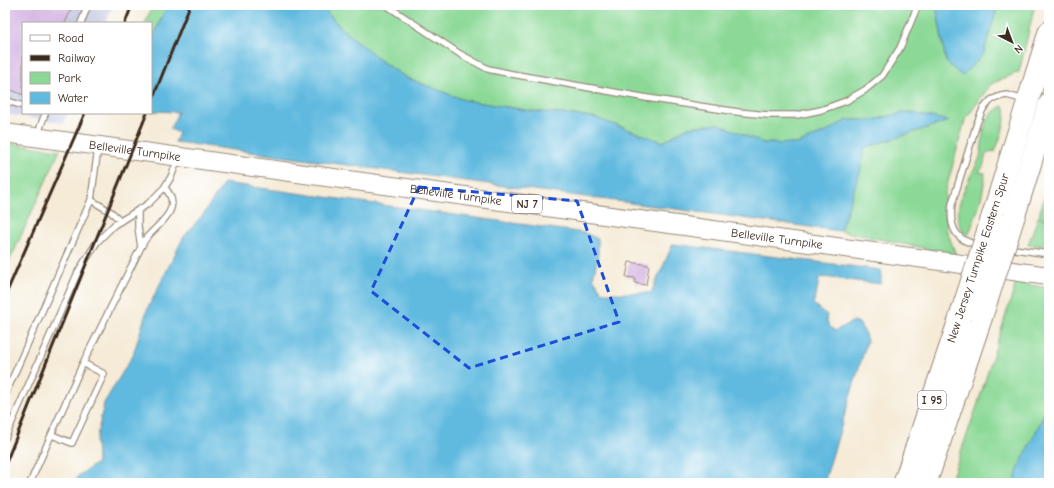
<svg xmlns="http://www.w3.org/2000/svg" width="1054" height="488" font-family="'Comic Neue',sans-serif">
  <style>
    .industrial { fill: #bcc3de }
    .green { fill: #8cd997; stroke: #64825a }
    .water { fill: #61badf; stroke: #4e727e }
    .building { fill: #d3b2e2 }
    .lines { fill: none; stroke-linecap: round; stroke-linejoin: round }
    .service-casing { stroke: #988a7a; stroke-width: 8 }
    .primary-casing { stroke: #988a7a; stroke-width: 20 }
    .motorway-casing { stroke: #988a7a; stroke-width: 23 }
    .service { stroke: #fff; stroke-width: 5.5 }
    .primary { stroke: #fff; stroke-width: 18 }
    .motorway { stroke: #fff; stroke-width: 21 }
    .rail { stroke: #3b2a1e; stroke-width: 3 }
    .motorway-bridge-casing { stroke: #988a7a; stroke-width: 23; stroke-linecap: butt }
    .motorway-bridge { stroke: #fff; stroke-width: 21 }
    .marked { fill: none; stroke: #1d4ed8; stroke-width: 3; stroke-dasharray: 8 5; stroke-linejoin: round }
    .labels { text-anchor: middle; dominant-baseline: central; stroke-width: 3; stroke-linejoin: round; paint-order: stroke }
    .shield { fill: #fff; stroke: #766a62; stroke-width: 1 }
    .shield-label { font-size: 11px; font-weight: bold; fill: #3b2a1e }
    .street-label { font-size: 12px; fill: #3b2a1e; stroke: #fff }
  </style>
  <rect width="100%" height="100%" fill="#fff"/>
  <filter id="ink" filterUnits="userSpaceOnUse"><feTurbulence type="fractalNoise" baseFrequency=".025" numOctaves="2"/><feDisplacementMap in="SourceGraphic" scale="8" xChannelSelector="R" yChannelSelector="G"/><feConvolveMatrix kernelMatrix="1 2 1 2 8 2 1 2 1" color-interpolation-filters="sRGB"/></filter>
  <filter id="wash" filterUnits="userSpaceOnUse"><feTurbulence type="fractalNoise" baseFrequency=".012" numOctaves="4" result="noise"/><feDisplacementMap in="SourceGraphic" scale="16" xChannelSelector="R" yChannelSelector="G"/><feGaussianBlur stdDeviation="0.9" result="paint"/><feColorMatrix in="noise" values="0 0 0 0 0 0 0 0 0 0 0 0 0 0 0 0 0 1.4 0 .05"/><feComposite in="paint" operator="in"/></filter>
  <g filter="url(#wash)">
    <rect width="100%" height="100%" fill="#f5ebd7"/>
    <path class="industrial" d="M5 5H113L106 23H23V113H68L63 123 5 114Z"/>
    <path class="green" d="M153 5H167L151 43V23H145Z
      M321 5H936L946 62 983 55 998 5H1035L1019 72 991 84 965 120 945 193 947 231 956 255 840 231 860 172 864 148 948 121 908 112 873 120H847L826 132 797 144 763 143 719 124 688 127 663 142 593 117 531 111 464 100 407 78 385 64 342 29Z
      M1002 106 1005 108C1007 122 1000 138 995 152L992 151 986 154 983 167 979 172 985 173C984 195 976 215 968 236 966 234 962 231 961 229 952 212 965 188 972 173 974 169 977 164 979 160 986 137 977 121 1002 106Z
      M5 143 60 150 5 271Z
      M1049 180V245L1047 247 1040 245H1028L1038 217 1046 220 1039 215Z
      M1016 283 1049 288V483H950L977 406Z"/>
    <path class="water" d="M167 5H321L342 29 385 64 407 78 464 100 531 111 593 117 663 142 688 127 719 124 763 143 797 144 826 132 847 120H873L908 112 949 121 864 148 860 172 840 231 175 142 179 133 170 129 178 112 151 111V43Z
      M936 5H998L983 55 962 76 946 62Z
      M224 183 585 233 598 239V256L593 278 603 293H651L673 244 881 270V284L823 277 819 279 816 296 813 303 820 310 827 315C825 322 830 327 835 331L854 321 859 323 864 331 867 341 824 483H75L78 476 97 463 96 441 104 403 133 355 147 310 183 238 204 213Z
      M1049 404V483H1014L1018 469Z"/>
    <g id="blocks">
      <path class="building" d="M5 5H73L65 23H23V95L5 87Z
        M629 262 649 265 646 285 635 283V278L626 277Z"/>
    </g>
  </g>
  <g filter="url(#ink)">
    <use href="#blocks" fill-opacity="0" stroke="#988a7a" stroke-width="1"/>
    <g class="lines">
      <g class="service-casing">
        <path id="service" d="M386 5 460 54 488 69 512 74 647 98 738 112 768 115H797L821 110 846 101 865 90 882 76 900 48 918 5
          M81 23 88 5
          M5 100 23 106
          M37 136 45 114
          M91 200 111 212 121 221
          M979 245C955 241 949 227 952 204L977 123 983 109 991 100 1001 96 1007 95 1024 100
          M141 247C143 243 145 239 148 236 161 222 183 208 165 188
          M1008 248 1049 254
          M5 395 91 200 98 148
          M52 435 72 443 104 374 83 363
          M5 438 78 272 97 242 114 225 148 204 164 188 171 177 178 159
          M30 483 83 363 141 247 138 227V210"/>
      </g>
      <g class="primary-casing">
        <g id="primary">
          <path id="s1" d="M5 133 1049 276"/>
        </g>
      </g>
      <g class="motorway-casing">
        <path id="motorway" d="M993 214 1049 32
          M1014 217 1049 104
          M904 483 960 317
          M926 483 981 319"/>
      </g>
      <use href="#service" class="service"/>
      <use href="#primary" class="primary"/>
      <use href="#motorway" class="motorway"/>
      <path class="rail" d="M125 23 132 5
        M151 103 190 5
        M5 296 85 113
        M5 465 147 113"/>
      <g class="motorway-bridge-casing">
        <path id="motorway-bridge" d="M960 317 993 214
          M981 319 1014 217"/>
      </g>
      <use href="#motorway-bridge" class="motorway-bridge"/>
    </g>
  </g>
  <path class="marked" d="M419 187 577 201 619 322 469 368 371 291Z"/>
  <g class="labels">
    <g class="shield">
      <rect x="512" y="195" width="30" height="18" rx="3"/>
      <rect x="918" y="391" width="28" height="18" rx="3"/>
    </g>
    <g class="shield-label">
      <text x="527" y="204">NJ 7</text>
      <text x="932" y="400">I 95</text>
    </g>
    <g class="street-label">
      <text stroke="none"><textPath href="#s1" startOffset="131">Belleville Turnpike</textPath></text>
      <text stroke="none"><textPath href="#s1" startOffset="455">Belleville Turnpike</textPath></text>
      <text stroke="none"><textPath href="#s1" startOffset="779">Belleville Turnpike</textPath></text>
      <text transform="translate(978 258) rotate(-72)">New Jersey Turnpike Eastern Spur</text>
    </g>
  </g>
  <rect width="1054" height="488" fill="none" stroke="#fff" stroke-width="20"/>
  <rect x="22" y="22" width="130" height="92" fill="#ffffff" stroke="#b1aaa5"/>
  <rect x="30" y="35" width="20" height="6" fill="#ffffff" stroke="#b1aaa5"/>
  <text x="58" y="42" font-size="12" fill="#3b2a1e">Road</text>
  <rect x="30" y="55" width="20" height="6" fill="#3b2a1e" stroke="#b1aaa5"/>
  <text x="58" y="62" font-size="12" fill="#3b2a1e">Railway</text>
  <rect x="30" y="72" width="20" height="12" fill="#8cd997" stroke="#b1aaa5"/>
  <text x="58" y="82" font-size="12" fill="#3b2a1e">Park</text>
  <rect x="30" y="92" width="20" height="12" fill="#61badf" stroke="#b1aaa5"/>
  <text x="58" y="102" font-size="12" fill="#3b2a1e">Water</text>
  <g transform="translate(1012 42) rotate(138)" stroke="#ffffff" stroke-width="3" paint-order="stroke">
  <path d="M0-3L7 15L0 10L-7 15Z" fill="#3b2a1e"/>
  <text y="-6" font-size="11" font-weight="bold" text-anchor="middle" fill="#3b2a1e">N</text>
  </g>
</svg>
